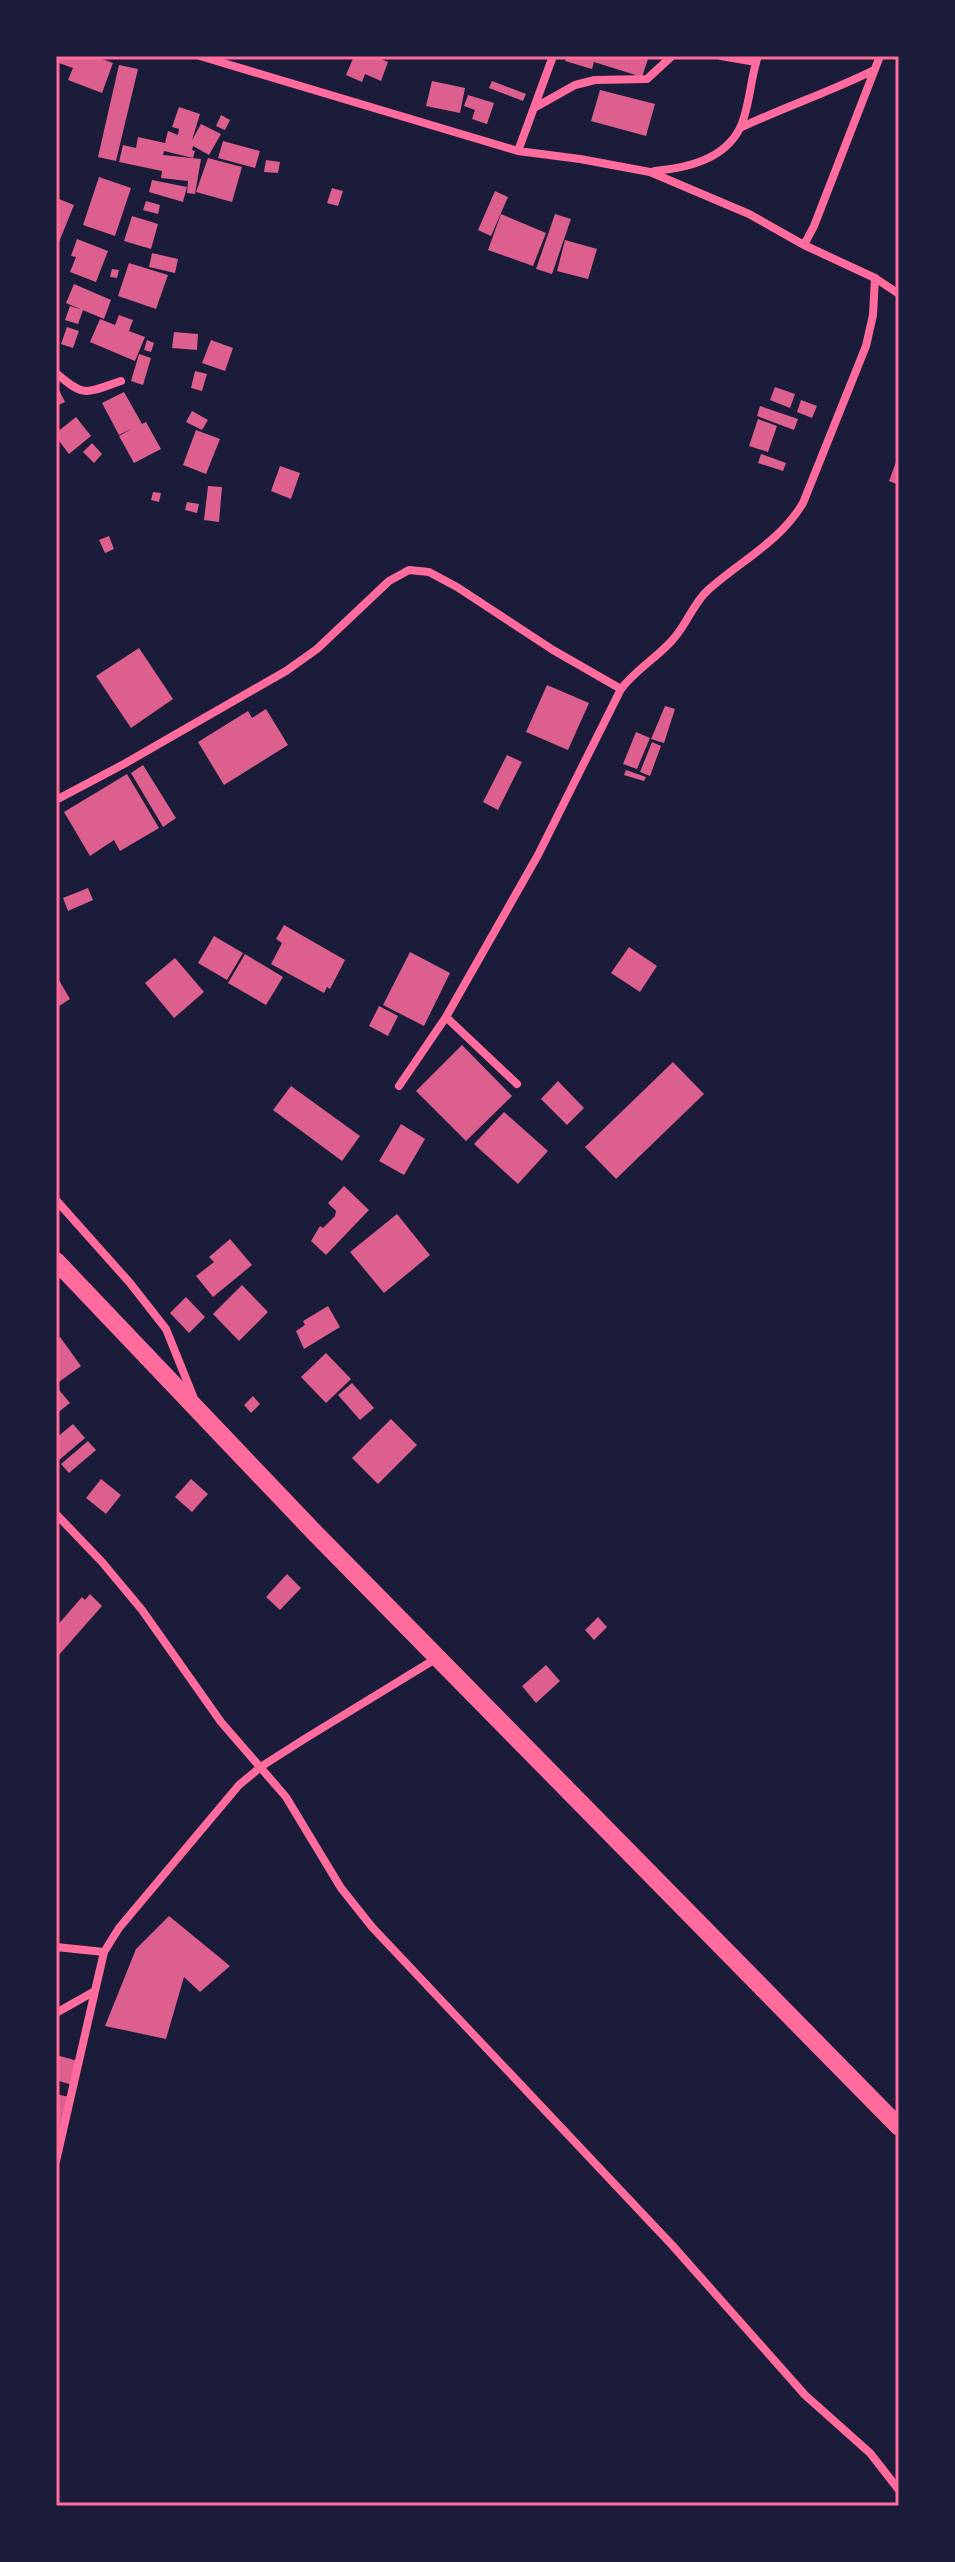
<svg xmlns="http://www.w3.org/2000/svg" width="955" height="2562" font-family="Barlow,sans-serif">
  <style>
    .building { fill: #dd5f8e }
    .lines { fill: none; stroke-linecap: round; stroke-linejoin: round }
    .minor { stroke: #ff6b9d; stroke-width: 8 }
    .trunk { stroke: #ff6b9d; stroke-width: 18 }
    .neatline { fill: none; stroke: #ff6b9d; stroke-width: 3 }
  </style>
  <rect width="100%" height="100%" fill="#1b1b3a"/>
  <path class="building" d="M56 56H94L113 63 102 93 68 80 73 68 56 62Z
    M354 56H374L388 62 381 81 365 74 362 82 346 75Z
    M567 56H649L642 77 594 62 592 69 565 61Z
    M119 65 138 69 116 161 98 157Z
    M432 81 465 88 460 113 426 106Z
    M492 81 526 94 523 101 489 88Z
    M600 90 655 104 646 136 591 121Z
    M468 95 494 103 487 124 472 119 475 110 464 106Z
    M179 107 200 114 192 140 201 124 221 134 209 155 193 146 192 150 195 151 193 158 164 151 163 155 201 159 195 194 187 193 188 181 161 178 162 171 119 162 123 145 136 148 138 137 165 143 168 131 178 135 179 129 172 127Z
    M221 115 230 120 225 130 216 126Z
    M223 141 260 151 255 168 218 158Z
    M208 158 242 167 232 202 196 192Z
    M266 160 280 162 278 173 264 172Z
    M99 177 131 188 115 236 83 225Z
    M152 180 187 187 183 202 149 192Z
    M332 188 343 191 338 206 327 203Z
    M495 191 508 197 491 236 478 230Z
    M59 199 74 205 59 242 56 241V206Z
    M146 201 160 205 158 214 143 210Z
    M501 214 546 233 533 266 488 250Z
    M555 214 571 219 552 274 536 269Z
    M132 216 158 224 151 249 124 241Z
    M77 239 108 251 96 282 70 272 76 257 71 256Z
    M565 240 597 249 588 279 557 271Z
    M152 253 178 259 175 273 149 267Z
    M129 263 168 275 156 309 118 296Z
    M112 269 119 270 117 278 110 277Z
    M74 284 111 300 104 319 66 303Z
    M70 306 83 310 78 324 65 320Z
    M119 315 133 320 129 331 145 337 135 361 90 342 100 319 115 325Z
    M67 327 79 331 73 348 61 344Z
    M174 332 198 334 197 350 172 348Z
    M147 340 154 343 151 352 144 350Z
    M211 340 233 348 225 371 202 363Z
    M139 354 151 358 143 385 131 381Z
    M195 371 207 374 202 391 191 388Z
    M56 384 65 402 56 406Z
    M775 387 795 394 790 408 770 400Z
    M124 392 142 424 146 422 161 449 134 463 119 436 133 428 119 435 102 403Z
    M801 400 817 406 812 418 797 412Z
    M760 406 798 419 794 430 757 416Z
    M192 411 208 420 202 430 186 422Z
    M76 417 91 436 69 454 56 437V433Z
    M758 419 777 426 768 452 749 446Z
    M196 430 220 439 206 474 183 465Z
    M92 443 102 454 94 463 83 452Z
    M761 454 786 463 783 471 758 463Z
    M899 454V485L889 481Z
    M280 466 300 473 291 499 271 491Z
    M208 486 222 487 219 522 204 520Z
    M153 492 161 493 159 502 151 500Z
    M187 502 199 504 197 513 185 510Z
    M109 536 114 549 105 553 99 540Z
    M139 648 173 699 131 728 96 676Z
    M547 685 589 703 568 750 526 732Z
    M665 706 675 709 664 743 651 739Z
    M266 709 288 745 224 785 198 742 248 711 252 718Z
    M636 732 650 738 637 769 623 764Z
    M652 742 661 746 650 776 640 772Z
    M507 755 522 762 498 810 483 802Z
    M143 765 176 818 163 827 131 773Z
    M626 770 646 777 644 781 624 775Z
    M127 774 159 828 120 851 114 840 90 856 64 812Z
    M88 888 93 900 68 911 63 898Z
    M284 925 345 960 330 989 327 987 324 993 271 964 282 943 276 939Z
    M214 936 243 953 227 980 198 963Z
    M629 947 657 966 640 992 611 973Z
    M410 952 450 973 424 1026 383 1005Z
    M245 954 283 977 266 1005 228 983Z
    M175 958 204 992 174 1018 145 983Z
    M56 975 70 999 56 1008Z
    M379 1006 398 1016 388 1036 369 1026Z
    M462 1045 512 1096 466 1141 416 1091Z
    M673 1062 704 1094 616 1179 585 1147Z
    M558 1081 584 1108 567 1125 541 1099Z
    M291 1086 360 1136 342 1161 273 1110Z
    M504 1112 548 1151 518 1184 474 1144Z
    M401 1124 425 1139 404 1175 379 1161Z
    M344 1186 369 1210 326 1255 311 1241 320 1226 323 1228 335 1216 336 1211 328 1203Z
    M397 1214 430 1255 384 1293 350 1252Z
    M230 1239 252 1265 213 1297 196 1276 214 1262 209 1257Z
    M242 1285 268 1312 239 1341 213 1314Z
    M186 1297 205 1317 189 1333 170 1313Z
    M328 1306 340 1327 304 1349 296 1331 305 1325 303 1321Z
    M60 1337 81 1366 56 1384V1340Z
    M326 1353 351 1379 326 1403 301 1377Z
    M352 1383 374 1408 360 1420 338 1395Z
    M59 1390 70 1403 56 1414V1392Z
    M253 1396 260 1404 251 1413 244 1405Z
    M391 1419 417 1445 378 1484 352 1458Z
    M73 1424 85 1438 58 1461 56 1438Z
    M88 1441 96 1450 69 1473 61 1464Z
    M101 1479 121 1495 106 1514 86 1498Z
    M191 1479 208 1494 192 1512 175 1497Z
    M287 1574 301 1588 280 1610 266 1597Z
    M90 1594 102 1606 58 1656 56 1627 82 1597 85 1600Z
    M598 1617 607 1627 594 1640 585 1630Z
    M546 1665 560 1681 536 1703 522 1686Z
    M169 1916 230 1966 200 1992 184 1977 166 2039 105 2026 136 1949Z
    M56 2055 78 2061 72 2085 56 2080Z
    M56 2094 69 2097 60 2133 56 2132Z"/>
  <g class="lines">
    <path class="minor" d="M200 56 518 151 580 159 650 172 749 214 804 245 875 278 899 294
      M721 56 756 62
      M534 108 575 85 595 80 647 79 672 56
      M740 128C784 107 830 92 874 70
      M518 151 553 56
      M655 171C686 168 724 160 740 128 750 107 750 79 758 56
      M804 245 814 226 880 56
      M56 373C85 398 85 393 121 381
      M56 800 124 764 286 671 317 649 389 581 409 570 429 572 457 587 553 650 621 689
      M446 1017 517 1084
      M399 1086 446 1017 538 855 621 689C637 668 660 656 675 637 687 623 694 603 707 591 740 561 780 542 803 503L866 346 873 315 875 278
      M56 1200 130 1283 166 1329 193 1396
      M56 1514 102 1562 142 1610 221 1722 286 1797 341 1888 372 1927 672 2245 805 2395 870 2453 899 2490
      M56 1947 104 1952
      M56 2013 95 1991 104 1952 119 1928 239 1785 262 1766 306 1738 437 1658
      M56 2161 95 1991"/>
    <path class="trunk" d="M56 1261 314 1532 899 2127"/>
  </g>
  <rect width="955" height="2562" fill="none" stroke="#1b1b3a" stroke-width="116"/>
  <rect x="58" y="58" width="839" height="2446" class="neatline"/>
</svg>
